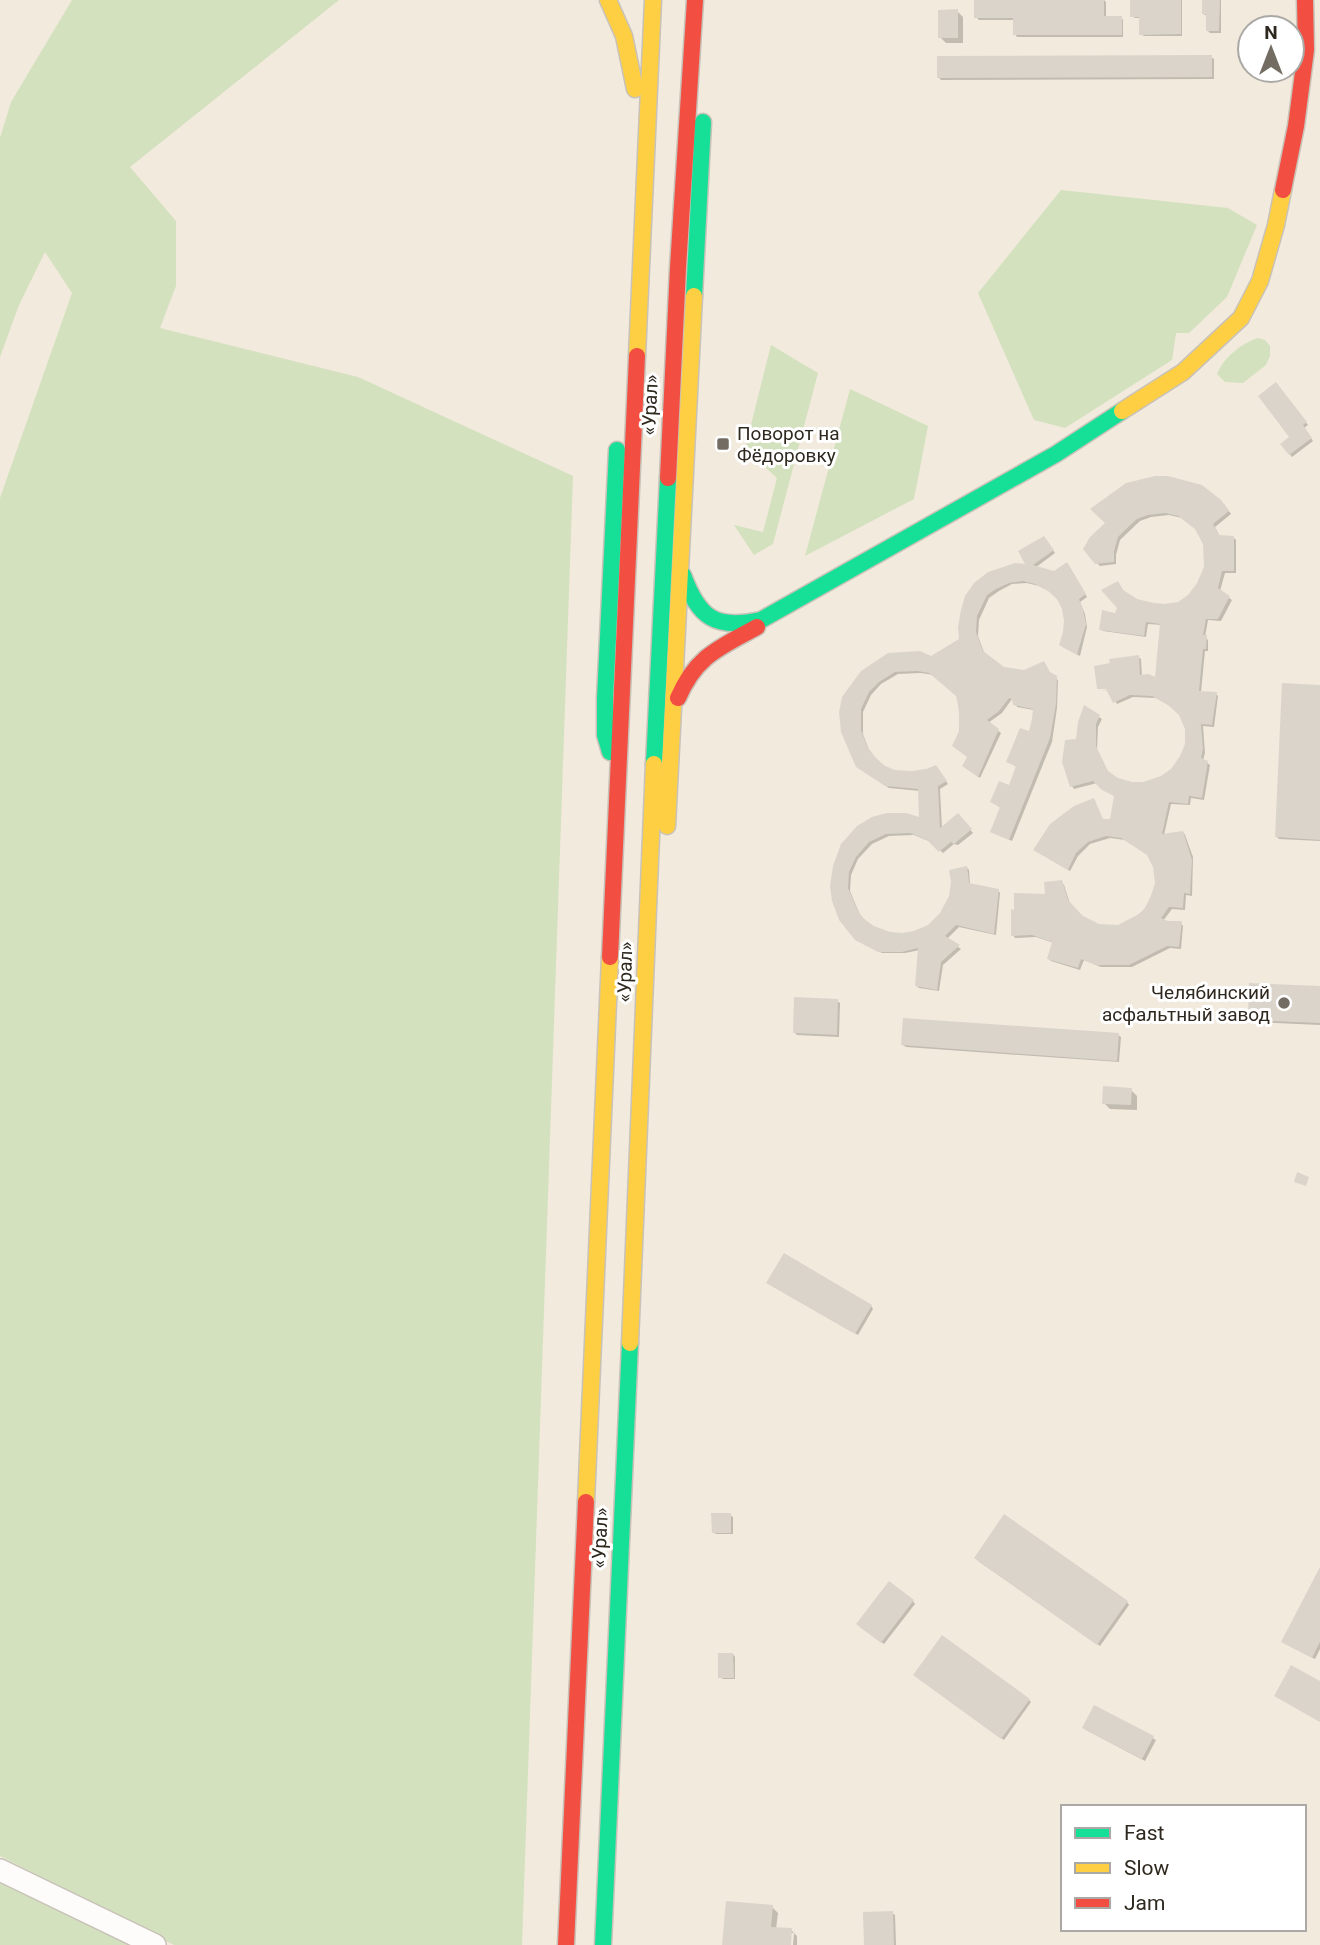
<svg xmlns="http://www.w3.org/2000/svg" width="1320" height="1945" font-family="Roboto,sans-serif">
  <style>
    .green { fill: #d3e1be }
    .shadow { fill: #0003 }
    .building { fill: #dad4ca }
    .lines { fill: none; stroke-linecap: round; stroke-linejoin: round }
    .street-casing { stroke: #c8c2b8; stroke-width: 24 }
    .fast-casing { stroke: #c8c2b8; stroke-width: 19 }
    .slow-casing { stroke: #c8c2b8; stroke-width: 19 }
    .jam-casing { stroke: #c8c2b8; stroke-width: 19 }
    .street { stroke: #fdfcfa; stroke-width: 21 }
    .fast { stroke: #16e098; stroke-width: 16 }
    .slow { stroke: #ffcf43; stroke-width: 16 }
    .jam { stroke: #f24e42; stroke-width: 16 }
    .poi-dot { fill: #736c62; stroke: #fff; stroke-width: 2.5 }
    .labels { text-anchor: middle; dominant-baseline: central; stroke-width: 6; stroke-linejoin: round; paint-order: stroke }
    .street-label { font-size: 19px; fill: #2e281f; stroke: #fff }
    .poi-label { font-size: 19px; fill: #2e281f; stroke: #fff; text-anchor: start }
  </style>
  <rect width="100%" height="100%" fill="#f2eadd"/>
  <path class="green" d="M72 0H339L130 167 176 221V286L160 328 358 377 573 476 522 1945H174L0 1856V498L72 293 45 252 19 305 0 357V138L11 102Z
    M1061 190 1228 208 1257 225 1227 297 1189 333H1176L1172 360 1065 428 1034 420 978 293Z
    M1258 338 1265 340 1270 346V356L1266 365 1243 383 1225 382 1217 374C1223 358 1242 343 1258 338Z
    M771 345 818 373 773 544 754 555 734 525 763 532 777 478 745 449Z
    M850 389 928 426 914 499 805 556Z
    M0 1876 132 1945H0Z"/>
  <path class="shadow" d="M976 0H1104L1106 2V17H1121L1123 20V37H1017L1015 34V20H979L976 17Z
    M1132 0H1182V36H1144L1141 34V18H1135L1132 16Z
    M1204 0H1221V33H1210L1207 30 1208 16 1203 14Z
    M957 11 963 17V43H946L940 37Z
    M1211 57 1214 59V79L941 80 939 78Z
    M1278 386 1308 425 1304 428 1313 441 1292 457 1282 444 1292 437Z
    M1224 504 1231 514 1215 527 1220 537H1233L1236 540V573H1225L1220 591 1232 600 1221 621 1208 620 1205 637 1208 640V651H1205L1201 692 1216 694 1218 696 1214 727 1203 726 1205 753 1203 760 1210 765 1204 800 1191 798 1190 805 1171 804 1164 835 1183 832 1185 835 1193 857 1192 896 1186 895 1185 910 1172 909 1163 921 1181 923 1183 926 1181 949 1170 948 1132 967H1101L1084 960 1080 970 1051 961 1049 959 1054 943 1036 937 1015 938 1013 935 1047 896 1061 882 1064 885 1070 904 1083 918 1099 926 1118 927 1130 921 1146 909 1156 884 1155 866 1149 855 1125 840 1110 838 1090 844 1078 856 1070 871 1038 852 1104 821H1111L1116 797 1097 783 1074 789 1072 786 1078 741 1085 708 1102 719 1098 727 1097 750 1109 774 1117 780 1132 784 1144 783 1162 778 1172 770 1182 757 1186 744V729L1181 715 1172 707 1156 698 1133 697 1117 704 1109 690 1100 691 1115 690 1138 657 1141 659 1142 677 1157 679 1162 625 1148 624 1146 637 1103 631 1101 629 1116 615 1119 608 1118 583 1125 593 1137 601 1154 605 1178 603 1190 596 1199 584 1206 567 1205 543 1197 529 1182 518 1169 515 1151 517 1140 521 1120 540 1116 555V564L1100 566 1097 563 1108 523 1092 509Z
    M1046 541 1055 553 1035 568 1054 573 1069 566 1087 597 1080 602 1085 614 1087 627 1080 656 1063 647 1065 632 1064 608 1053 593 1039 586 1027 583 1012 584 999 591 989 598 979 620 978 636 985 655 1003 669 1051 675 1058 680 1057 708 1052 742 1012 841 992 831 1001 808 992 802 1010 787 1017 767 1008 762 1030 734 1034 710 1017 707 1014 700 1012 699 1002 713 988 723 1001 733 980 778 967 768 969 758 960 731 958 695 934 675 921 673 898 674 881 684 871 695 863 712V734L869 750 877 761 884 767 895 772 938 770 948 784 940 789 942 829 958 816 973 833 958 845 954 844 943 853 931 842 914 835 889 836 872 844 858 859 851 875 850 891 860 915 873 928 890 934 903 935 929 926 941 914 967 868 969 870 970 885 998 890 1000 893 996 935 959 927 947 939 961 949 943 965 939 991 919 988 916 985 920 950 905 953H882L860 942 841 919 843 845 921 820 920 791 889 788 858 766 862 672 931 658 961 640 963 610 1028 566Z
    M1320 686V841L1279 839 1277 837Z
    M1320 988V1025L1252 1022 1250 1019Z
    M837 1001 840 1003 839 1037 797 1035 795 1033Z
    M1118 1035 1121 1037 1119 1062 906 1047 903 1045Z
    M1131 1090 1137 1096V1110L1110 1109 1104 1103Z
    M771 1285 871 1306 873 1309 858 1335Z
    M730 1515 733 1517V1534H716L713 1532Z
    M978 1561 1127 1602 1129 1605 1100 1646Z
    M1320 1571V1649L1315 1659 1286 1644Z
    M913 1601 915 1604 884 1644 860 1627Z
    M733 1654 735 1657V1679H723L720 1677Z
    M918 1677 1029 1700 1031 1702 1004 1740Z
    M1095 1707 1156 1740 1145 1761 1086 1730Z
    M772 1907 778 1913 776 1929 791 1930 797 1936V1945H793L794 1933H790L789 1945H724Z
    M892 1913 895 1915 896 1945H865Z"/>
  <path class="building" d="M974 0H1104V16H1122V35H1013V18H974Z
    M1130 0H1181V34L1139 35V17H1130Z
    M1202 0H1220L1219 31H1206V14H1202Z
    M958 9V38H938V10Z
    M1212 55V77L937 78V56Z
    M1276 382 1307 422 1303 425 1312 438 1289 455 1280 444 1289 437 1258 396Z
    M1155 476H1168L1202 485 1221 500 1229 511 1213 524 1219 535 1234 536V571H1222L1218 588 1230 596 1218 619H1206L1203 635H1207L1206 649H1203L1199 691 1217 692 1212 725 1201 724 1203 749 1201 758 1208 761 1202 798 1189 796 1188 804 1169 802 1162 834 1183 831 1192 860 1190 894 1184 893 1183 908 1169 907 1161 918 1168 921H1182L1179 947 1167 946 1129 965H1097L1081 959 1078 968 1047 959 1052 942 1032 935 1011 936V909L1014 910V893L1045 894 1044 882 1062 880 1068 900 1083 916 1099 924 1118 925 1139 914 1145 908 1151 896 1155 883 1153 867 1147 855 1121 838 1106 836 1088 842 1076 853 1068 870 1033 850 1050 824 1074 806 1094 798 1103 819H1110L1114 796 1102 790 1093 781 1070 787 1062 762 1065 740 1076 739 1078 722 1084 705 1100 715 1096 724V746L1108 771 1118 778 1132 782H1143L1161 776 1171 769 1180 756 1185 744V729L1179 715 1168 705 1152 696 1130 695 1113 703 1106 689H1097L1094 666 1110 663 1109 659 1139 655 1140 675 1149 674 1155 677 1160 624 1146 622 1144 636 1099 630 1102 610 1115 613 1117 608 1101 590 1118 581 1123 590 1137 599 1154 603 1165 604 1178 602 1188 595 1197 583 1204 567 1203 544 1195 529 1178 516 1165 513 1148 515 1137 519 1125 530 1118 537 1114 551V562L1095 564 1083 549 1090 537 1105 523 1090 509 1126 483Z
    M1044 536 1054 550 1033 565 1054 571 1067 562 1086 594 1079 599 1083 610 1086 624 1077 655 1059 645 1063 632 1064 621 1062 609 1057 599 1048 591 1035 584 1023 581 1009 583 996 589 987 595 977 616 976 632 983 651 1004 667 1024 670 1044 661 1050 672 1057 676 1056 704 1050 738 1009 840 990 832 1000 807 990 802 999 781 1009 785 1016 766 1006 762 1020 728 1029 731 1032 719 1033 709 1013 705 1012 699 1009 698 999 711 987 720 999 729 978 777 962 766 967 757 952 746 959 731V710L956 696 929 673 917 671 895 672 879 682 869 692 861 709V730L867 746 875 757 885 766 895 770 912 771 926 769 936 765 947 781 938 786 940 828 958 813 972 829 954 844 951 842 939 852 927 840 910 833 886 834 869 842 856 857 849 872 848 888 858 911 864 919 874 926 890 932 903 933 914 931 928 925 940 913 949 896 951 882 949 870 967 866 969 883 999 889 994 934 956 925 945 936 960 945 941 962 937 990 915 986 918 948 902 952H878L855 940 839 920 832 901 830 886 833 866 841 844 857 826 872 817 887 813H906L919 817 918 789 885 786 856 767 841 732 839 712 842 697 861 671 888 653 920 651 931 656 959 639 958 627 961 610 965 596 974 583 988 572 1015 563 1025 564 1018 551Z
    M1282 683 1320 685V840L1275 837Z
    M1249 983 1320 986V1023L1248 1020Z
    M794 997 838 999 837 1035 793 1033Z
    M903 1018 1119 1033 1117 1061 901 1045Z
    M1103 1086 1132 1088 1131 1105 1102 1104Z
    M1297 1172 1309 1177 1306 1186 1294 1182Z
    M784 1253 872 1305 855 1334 766 1283Z
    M711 1513H731V1533H712Z
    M1004 1514 1128 1601 1097 1645 974 1558Z
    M1320 1567V1642L1312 1658 1281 1642Z
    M889 1581 914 1600 881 1643 856 1624Z
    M942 1635 1030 1699 1001 1739 913 1675Z
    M718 1653H733L734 1678H718Z
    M1291 1665 1320 1681V1722L1274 1696Z
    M1094 1705 1154 1736 1142 1759 1082 1728Z
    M726 1901 773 1905 771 1927 792 1928 791 1945H722Z
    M893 1911 894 1945H864L863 1912Z"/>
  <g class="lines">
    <g class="street-casing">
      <path id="street" d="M0 1870 155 1945"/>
    </g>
    <g class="fast-casing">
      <path id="fast" d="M694 296 703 122
        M683 575C699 618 715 630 761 620L1056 454 1122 411
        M610 752 605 735V699L617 450
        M654 764 668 478
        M603 1945 630 1343"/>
    </g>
    <g class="slow-casing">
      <path id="slow" d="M608 0 624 36 635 89
        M637 356 653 0
        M1122 411 1183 372 1241 318 1260 281 1276 225 1283 190
        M667 826 694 296
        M630 1343 654 764
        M586 1502 610 957"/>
    </g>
    <g class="jam-casing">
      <path id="jam" d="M1283 190 1296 126 1306 50 1305 0
        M668 478 678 268 695 0
        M678 698C696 656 719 648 757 627
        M610 957 637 356
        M566 1945 586 1502"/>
    </g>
    <use href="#street" class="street"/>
    <use href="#fast" class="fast"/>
    <use href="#slow" class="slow"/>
    <use href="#jam" class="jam"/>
  </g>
  <g class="poi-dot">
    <rect x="716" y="437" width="14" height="14" rx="3.5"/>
    <circle cx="1284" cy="1003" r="7"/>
  </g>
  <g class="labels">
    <g class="street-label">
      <text transform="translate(650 405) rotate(-87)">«Урал»</text>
      <text transform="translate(625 972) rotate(-88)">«Урал»</text>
      <text transform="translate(600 1538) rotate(-87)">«Урал»</text>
    </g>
    <g class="poi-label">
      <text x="737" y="433">Поворот на<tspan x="737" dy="22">Фёдоровку</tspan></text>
      <text x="1270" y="992" text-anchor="end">Челябинский<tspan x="1270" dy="22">асфальтный завод</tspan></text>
    </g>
  </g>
  <rect x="1061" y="1805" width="245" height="126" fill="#ffffff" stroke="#aba9a5" stroke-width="2"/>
  <rect x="1075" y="1828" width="35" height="10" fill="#16e098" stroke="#aba9a5" stroke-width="2"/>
  <text x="1124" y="1840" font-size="21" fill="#2e281f">Fast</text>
  <rect x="1075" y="1863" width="35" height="10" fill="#ffcf43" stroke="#aba9a5" stroke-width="2"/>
  <text x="1124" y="1875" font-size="21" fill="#2e281f">Slow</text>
  <rect x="1075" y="1898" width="35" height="10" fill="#f24e42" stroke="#aba9a5" stroke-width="2"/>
  <text x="1124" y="1910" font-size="21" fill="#2e281f">Jam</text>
  <g transform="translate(1271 49)"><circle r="33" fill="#ffffff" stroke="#aba9a5" stroke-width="2"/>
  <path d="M0-5L12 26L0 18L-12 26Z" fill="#736c62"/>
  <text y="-10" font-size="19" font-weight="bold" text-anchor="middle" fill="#2e281f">N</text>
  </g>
</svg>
